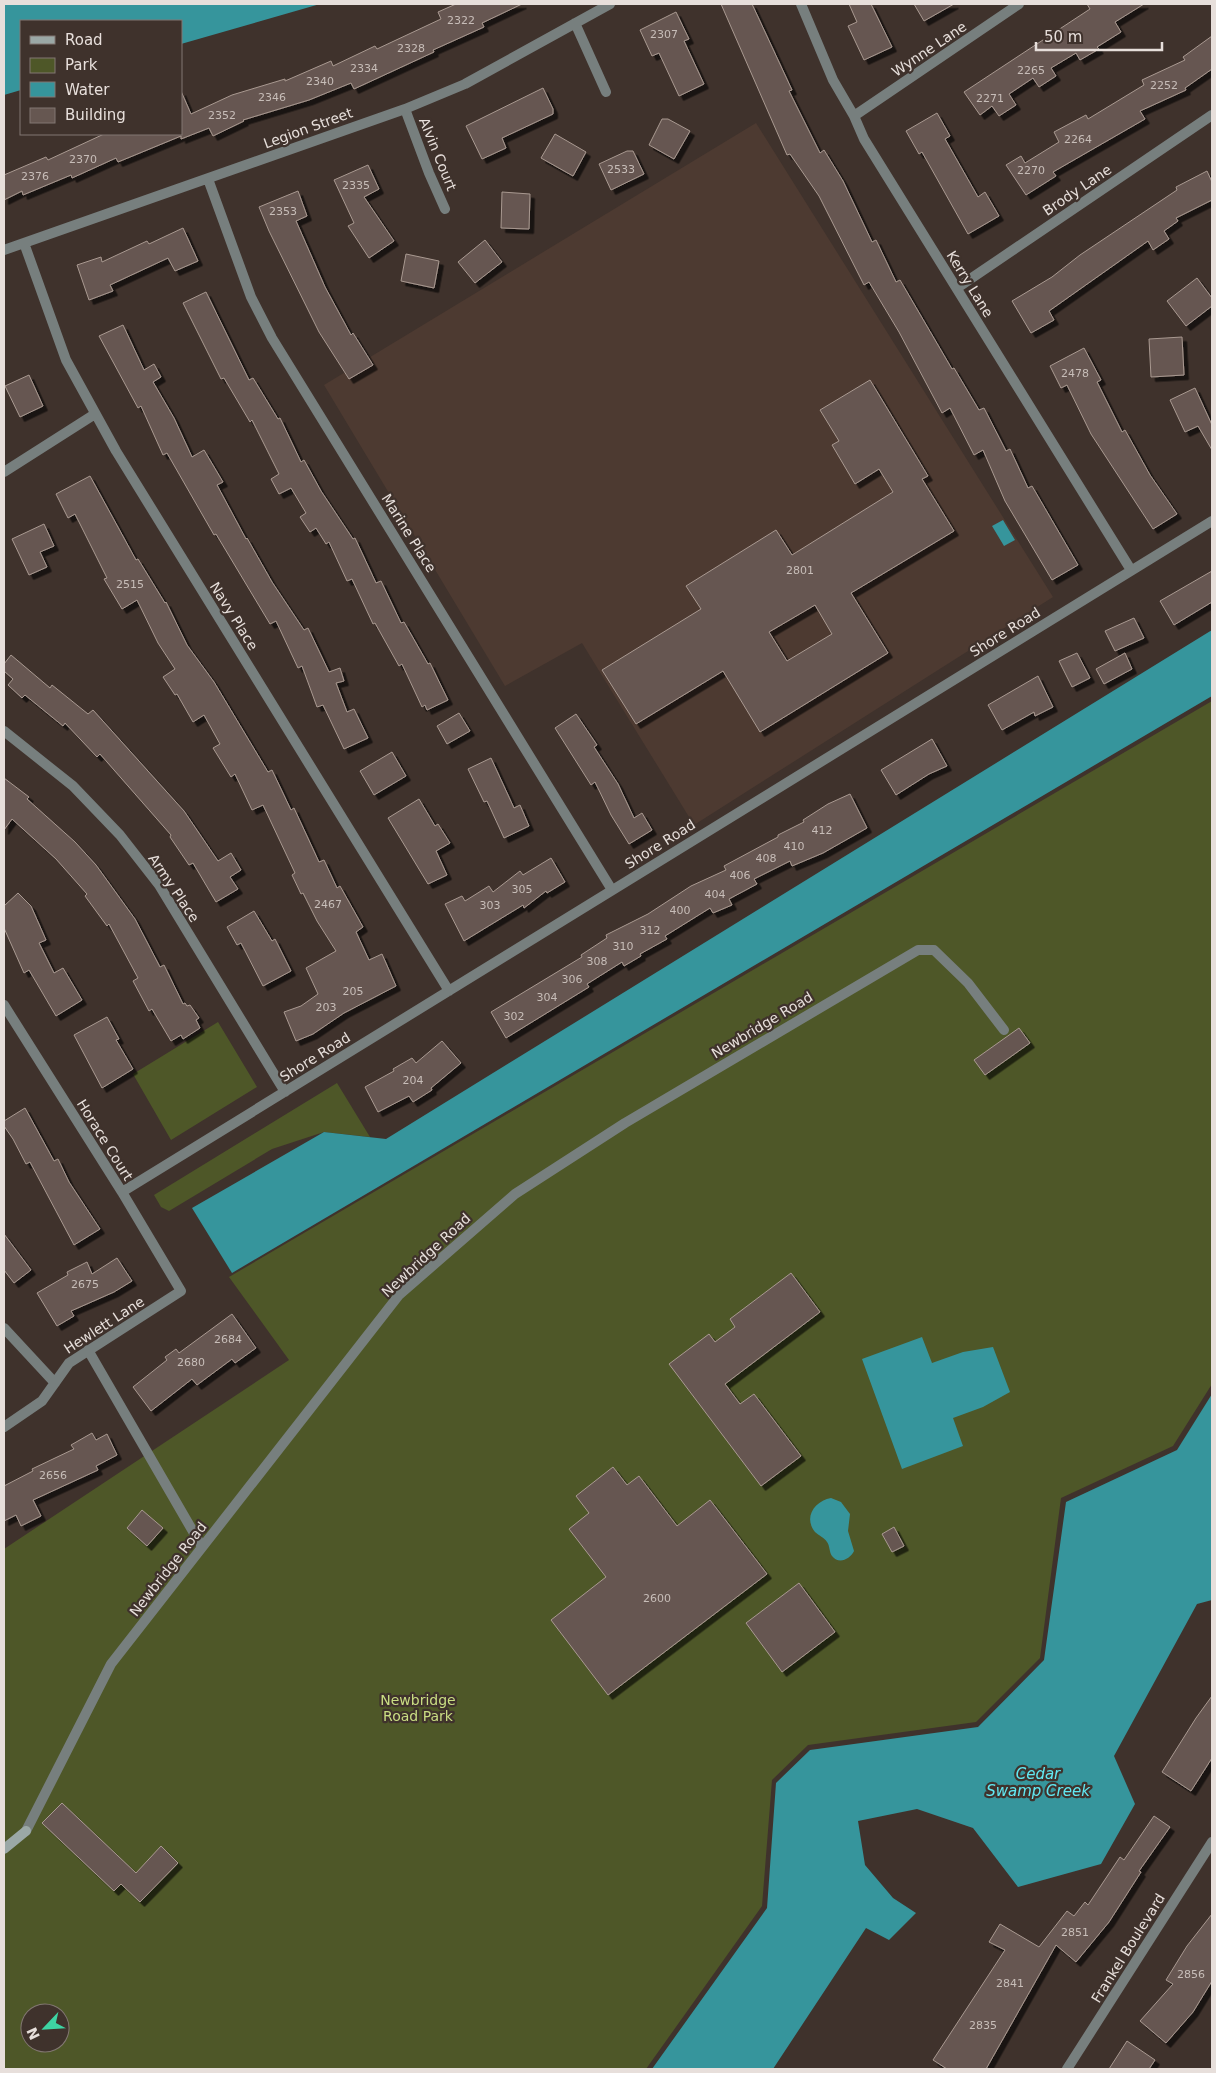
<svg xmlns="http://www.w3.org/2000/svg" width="1216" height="2073" font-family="'DejaVu Sans',sans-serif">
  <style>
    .built { fill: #4d3a31 }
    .green { fill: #4e5728; fill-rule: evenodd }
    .water { fill: #36959c }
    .building { fill: #665751; stroke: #a99991; fill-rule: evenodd; filter: url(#shadow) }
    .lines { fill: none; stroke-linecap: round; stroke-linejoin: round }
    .street { stroke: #777f7e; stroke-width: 10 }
    .secondary { stroke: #9ba8a6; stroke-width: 10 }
    .labels { text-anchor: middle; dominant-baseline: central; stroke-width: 4.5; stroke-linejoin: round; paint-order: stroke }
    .number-label { font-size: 11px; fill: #c7bdb8 }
    .street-label { font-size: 14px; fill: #e7dfdb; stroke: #3f322c }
    .park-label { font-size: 14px; fill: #cade83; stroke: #3f322c }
    .water-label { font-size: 15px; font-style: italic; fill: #61e9f3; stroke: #3f322c }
  </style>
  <defs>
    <filter id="shadow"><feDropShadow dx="4.5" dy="4.5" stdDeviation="0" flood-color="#0009"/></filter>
  </defs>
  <rect width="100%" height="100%" fill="#3f322c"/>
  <path class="built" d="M756 123 1053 597 694 825 582 643 505 686 324 385Z"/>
  <path class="green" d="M1212 701V1384L1173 1446 1061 1498 1040 1658 976 1722 808 1745 772 1780 762 1906 646 2069H4V1549L289 1360 229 1277ZM30 2013H60V2043H30Z
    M218 1022 257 1087 171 1140 133 1074Z
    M337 1083 370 1137 324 1132 272 1149 169 1211 161 1207 154 1195Z"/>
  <path class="water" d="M4 4H320L181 44V21H21V90L4 95Z
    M1003 520 1015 540 1004 546 992 526Z
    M1212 630V696L232 1273 192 1208 324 1132 386 1139Z
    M922 1337 932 1363 963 1352 993 1347 1010 1392 983 1407 953 1418 963 1446 902 1469 862 1359Z
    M1212 1394V1600L1197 1604 1114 1756 1135 1804 1101 1864 1018 1887 973 1828 917 1809 858 1821 865 1865 893 1898 916 1913 889 1940 866 1928 773 2069H652L767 1908 776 1783 810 1750 978 1727 1044 1660 1066 1502 1177 1450Z
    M831 1498 841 1502 850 1514 848 1531 854 1551C850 1559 839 1565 832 1556 829 1552 830 1546 827 1542 824 1537 819 1536 815 1532 803 1517 815 1501 831 1498Z"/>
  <path class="building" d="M456 4H522L482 23 484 27 433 50 434 52 354 89 351 83 309 100 243 120 244 121 213 136 209 128 181 139V136L118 162 116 158 72 178 71 175 23 195 22 191 4 200V175L46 157 48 160 104 134H181V91L191 114 232 95 285 79V81L331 61 333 66 375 46 377 49 441 19 438 12Z
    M721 4H752L792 90 789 91 820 153 824 150 843 181 872 242 876 240 896 282 900 280 952 369 954 368 979 410 984 408 1006 451 1010 449 1028 488 1032 486 1078 565 1052 580 1005 501 983 450 974 455 950 408 942 413 899 332 869 282 864 285 819 196 790 154 787 155Z
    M849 4H871L892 47 864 60 848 26 857 22Z
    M914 4H954L924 21Z
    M1087 4H1144L1115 22 1121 32 1097 47 1099 49 1080 60 1076 53 1051 68 1056 76 1039 87 1033 78 1009 94 1016 105 999 116 992 106 980 115 964 92 1090 9Z
    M676 12 689 39 684 41 704 84 679 96 659 53 652 56 640 30Z
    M1212 36V69L1185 88 1186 90 1140 111 1145 119 1053 172 1056 176 1026 195 1006 165 1021 156 1025 163 1059 142 1054 132 1086 115 1088 119 1144 85 1142 80 1185 60 1183 57Z
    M543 88 553 109V114L502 138 506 148 482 159 466 126Z
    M937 113 950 136 945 139 978 197 985 192 999 216 968 234 922 152 919 154 906 131Z
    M662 119H668L690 131 674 159 649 145Z
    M555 134 586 152 573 176 541 158Z
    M627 151H633L644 174 611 190 599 164Z
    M368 165 379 189 364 197 394 241 369 258 348 226 354 223 334 180Z
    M1207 171 1212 182V200L1176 218 1178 221 1164 231 1169 239 1153 250 1148 241 1049 311 1054 320 1031 333 1012 301 1052 277 1080 255 1177 190 1176 187Z
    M298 191 307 216 296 221 325 287 351 335 353 333 373 365 349 379 319 332 269 231 259 207Z
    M502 192 530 194 529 229 501 228Z
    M183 228 198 261 175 271 168 258 110 285 113 291 89 300 77 265 101 257 102 262 147 241 149 244Z
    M485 240 502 262 475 283 458 262Z
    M406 254 439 261 434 288 401 281Z
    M1197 278 1212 298V306L1186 326 1167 301Z
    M206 292 249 380 253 378 278 419 280 418 301 462 304 460 321 491 353 539 355 538 376 583 381 581 401 623 404 622 428 664 430 663 448 700 427 710 425 705 422 707 402 664 399 666 375 623 373 624 352 579 347 581 329 542 326 544 316 528 310 532 300 517 306 513 291 488 279 494 271 479 279 474 252 420 250 422 224 378 221 379 183 303Z
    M123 325 144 370 154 364 161 377 153 382 174 418 192 457 204 450 223 482 217 485 246 539 247 538 272 582 304 630 308 628 329 672 340 668 344 681 336 683 347 712 354 709 368 738 344 749 323 705 317 707 302 666 298 668 276 621 270 624 216 534 214 535 167 453 163 455 141 406 138 408 99 336Z
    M1182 337 1184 375 1151 377 1149 339Z
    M1084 348 1101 380 1097 382 1122 432 1125 430 1150 475 1177 514 1153 529 1091 434 1067 385 1061 388 1050 366Z
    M29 375 43 406 20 417 5 386Z
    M870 380 928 476 922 479 954 531 851 593 888 653 760 732 723 671 636 724 602 670 701 609 686 586 776 530 792 555 893 492 879 469 855 484 832 445 839 441 820 410ZM815 605 832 634 787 661 769 632Z
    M1195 388 1212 425V450L1198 426 1185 432 1170 400Z
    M90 476 136 560 138 559 165 603 166 602 187 645 214 682 268 772 272 770 291 810 294 808 319 862 324 860 337 888 340 886 363 927 356 932 369 960 382 954 396 986 344 1013 313 1034 296 1041 284 1012 301 1006 318 994 306 968 336 951 317 921 303 893 301 894 292 875 295 873 263 805 252 810 235 774 231 777 213 748 220 744 204 715 193 722 177 694 175 695 163 677 175 669 158 643 137 600 122 609 104 579 107 578 75 514 68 518 56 494Z
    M44 524 54 546 40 552 47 567 29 575 12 539Z
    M1212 571V602L1174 625 1160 601Z
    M1134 618 1144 638 1115 651 1105 631Z
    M1077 653 1090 678 1072 687 1059 661Z
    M1125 653 1132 669 1104 684 1096 669Z
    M11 655 50 688 52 685 88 714 93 710 184 811 218 861 231 853 241 870 230 877 238 889 216 902 193 863 189 865 170 837 171 835 100 754 97 757 65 723 63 726 25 695 22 698 8 685 13 679 4 671V664Z
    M1038 676 1053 707 1035 716 1034 712 1002 730 988 705Z
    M459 713 470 731 447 744 437 726Z
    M576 714 597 745 594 747 618 784 634 818 642 813 652 830 629 844 611 815 595 782 591 785 555 728Z
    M932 739 947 766 929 774 896 795 881 770Z
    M392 752 406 776 374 795 360 771Z
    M491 758 514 808 520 805 529 826 504 838 487 801 484 802 468 769Z
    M4 778 29 797 27 799 75 842 96 865 135 919 160 967 164 965 183 1004 185 1003 187 1006 190 1005 199 1018 196 1020 200 1028 183 1039 181 1035 171 1041 152 1009 149 1011 133 981 138 978 109 924 107 926 85 896 87 894 56 859 12 819 4 830Z
    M850 794 867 828 823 853 792 866 790 861 754 879 757 884 729 899 732 905 713 913 710 908 665 936 667 939 640 954 641 956 624 966 622 962 587 984 589 987 506 1038 491 1012 582 957 581 955 607 938 606 935 648 914 691 886 726 870 724 866 778 837V835L804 822 803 820 828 804Z
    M419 799 435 826 438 824 450 843 436 851 447 875 428 884 388 818Z
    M551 858 565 882 547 893 546 891 524 908 523 905 464 941 445 904 462 896 465 901 489 886 493 892 520 871 523 875Z
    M18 893 31 906 46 940 39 943 54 973 63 968 82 1000 56 1016 29 970 24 973 4 928V906Z
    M254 911 272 941 275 939 291 971 263 986 241 943 237 945 227 927Z
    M107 1017 119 1039 116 1040 133 1069 102 1088 74 1035Z
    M1019 1028 1030 1043 985 1075 974 1060Z
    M442 1041 461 1063 431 1088 432 1090 413 1102 409 1096 378 1112 365 1087 394 1071 393 1069 412 1058 416 1063Z
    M25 1108 54 1161 58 1159 69 1182 100 1229 74 1245 30 1162 26 1164 13 1139 4 1126V1121Z
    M4 1234 31 1270 14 1283 4 1270Z
    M117 1258 132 1281 114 1292 71 1311 74 1316 57 1326 37 1293 68 1275 67 1272 87 1262 92 1274Z
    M791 1273 820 1312 725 1384 740 1404 754 1394 801 1456 761 1486 669 1364 709 1334 715 1342 735 1327 730 1319Z
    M232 1314 256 1348 235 1363 232 1359 197 1385 192 1379 151 1411 133 1387 167 1360 165 1357 176 1349 179 1353Z
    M92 1433 96 1440 107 1434 117 1455 96 1466 98 1470 33 1500 41 1516 21 1526 16 1515 4 1521V1486L33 1471 32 1469 74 1449 71 1445Z
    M613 1467 627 1485 639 1476 677 1526 710 1500 767 1574 608 1695 551 1620 606 1577 569 1529 589 1513 576 1496Z
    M142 1510 163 1528 147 1546 127 1528Z
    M894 1527 904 1546 892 1552 882 1534Z
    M799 1583 835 1632 782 1672 746 1623Z
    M1212 1696V1758L1191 1791 1162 1772 1196 1718Z
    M62 1803 136 1873 161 1846 178 1863 140 1902 121 1884 114 1891 42 1823Z
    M1154 1816 1170 1827 1139 1871 1141 1872 1109 1922 1076 1962 1056 1945 986 2069H947L933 2060 1005 1950 989 1942 1000 1924 1039 1947 1067 1911 1074 1916 1085 1902 1088 1905 1120 1857 1124 1860Z
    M1212 1914V1981L1193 2012 1166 2043 1140 2021 1173 1984 1166 1980 1187 1946Z
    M1127 2041 1155 2060 1149 2069H1109Z"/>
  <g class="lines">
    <path class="street" d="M801 4 833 80 854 116 864 139 1131 570
      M575 23 606 92
      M405 109 429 173 445 209
      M854 116 1019 4
      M208 179 251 297 272 338 612 890
      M24 243 66 360 116 451 449 991
      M4 250 405 109 465 84 610 4
      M957 288 1212 115
      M4 472 95 414
      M4 731 73 786 120 835 159 885 285 1092
      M4 1005 122 1192 181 1291 69 1363 42 1401 4 1427
      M122 1192 1212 521
      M4 1328 55 1383
      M88 1350 202 1547
      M26 1831 111 1664 399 1295 515 1194 625 1123 918 950H934L968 983 1004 1030
      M1067 2069 1212 1842"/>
    <path class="secondary" d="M4 1849 26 1831"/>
  </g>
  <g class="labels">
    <g class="number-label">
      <text x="461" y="20">2322</text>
      <text x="664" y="34">2307</text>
      <text x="411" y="48">2328</text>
      <text x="364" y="68">2334</text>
      <text x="1031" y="70">2265</text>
      <text x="320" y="81">2340</text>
      <text x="1164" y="85">2252</text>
      <text x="272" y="97">2346</text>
      <text x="990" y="98">2271</text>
      <text x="222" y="115">2352</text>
      <text x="1078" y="139">2264</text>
      <text x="83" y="159">2370</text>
      <text x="621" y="169">2533</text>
      <text x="1031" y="170">2270</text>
      <text x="35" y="176">2376</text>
      <text x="356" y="185">2335</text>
      <text x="283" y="211">2353</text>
      <text x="1075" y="373">2478</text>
      <text x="800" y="570">2801</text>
      <text x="130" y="584">2515</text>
      <text x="822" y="830">412</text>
      <text x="794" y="846">410</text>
      <text x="766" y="858">408</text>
      <text x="740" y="875">406</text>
      <text x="522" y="889">305</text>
      <text x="715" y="894">404</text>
      <text x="328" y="904">2467</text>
      <text x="490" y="905">303</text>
      <text x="680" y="910">400</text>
      <text x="650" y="930">312</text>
      <text x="623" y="946">310</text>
      <text x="597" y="961">308</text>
      <text x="572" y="979">306</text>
      <text x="353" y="991">205</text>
      <text x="547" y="997">304</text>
      <text x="326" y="1007">203</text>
      <text x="514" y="1016">302</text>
      <text x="413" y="1080">204</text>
      <text x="85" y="1284">2675</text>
      <text x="228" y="1339">2684</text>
      <text x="191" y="1362">2680</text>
      <text x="53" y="1475">2656</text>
      <text x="657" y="1598">2600</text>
      <text x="1075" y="1932">2851</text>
      <text x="1191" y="1974">2856</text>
      <text x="1010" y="1983">2841</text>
      <text x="983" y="2025">2835</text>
    </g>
    <g class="street-label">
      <text transform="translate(929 49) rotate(-34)">Wynne Lane</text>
      <text transform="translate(308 128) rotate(-20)">Legion Street</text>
      <text transform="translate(438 154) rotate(68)">Alvin Court</text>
      <text transform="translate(1077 190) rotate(-34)">Brody Lane</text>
      <text transform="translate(970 284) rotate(58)">Kerry Lane</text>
      <text transform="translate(409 533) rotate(58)">Marine Place</text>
      <text transform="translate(234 616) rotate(58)">Navy Place</text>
      <text transform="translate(1005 632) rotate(-32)">Shore Road</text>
      <text transform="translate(660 844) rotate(-32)">Shore Road</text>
      <text transform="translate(174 888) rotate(56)">Army Place</text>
      <text transform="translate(762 1025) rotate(-31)">Newbridge Road</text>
      <text transform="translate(315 1057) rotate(-32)">Shore Road</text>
      <text transform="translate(105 1140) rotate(58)">Horace Court</text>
      <text transform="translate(426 1255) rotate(-43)">Newbridge Road</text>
      <text transform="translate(104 1325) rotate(-33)">Hewlett Lane</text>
      <text transform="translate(168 1569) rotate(-52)">Newbridge Road</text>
      <text transform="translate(1128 1948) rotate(-58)">Frankel Boulevard</text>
    </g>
    <g class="park-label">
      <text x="418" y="1700">Newbridge<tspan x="418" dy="16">Road Park</tspan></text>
    </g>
    <g class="water-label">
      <text x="1038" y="1774">Cedar<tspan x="1038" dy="17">Swamp Creek</tspan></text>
    </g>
  </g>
  <rect width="1216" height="2073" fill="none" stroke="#e7dfdb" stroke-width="10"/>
  <rect x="20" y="20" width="162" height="115" fill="#3f322c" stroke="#827772"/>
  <rect x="30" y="36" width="25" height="8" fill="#9ba8a6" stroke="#827772"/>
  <text x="65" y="45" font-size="15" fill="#e7dfdb">Road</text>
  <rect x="30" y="58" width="25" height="15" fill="#4e5728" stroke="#827772"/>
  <text x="65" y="70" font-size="15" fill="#e7dfdb">Park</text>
  <rect x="30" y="82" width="25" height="15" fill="#36959c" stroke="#827772"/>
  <text x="65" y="95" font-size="15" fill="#e7dfdb">Water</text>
  <rect x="30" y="108" width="25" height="15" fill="#665751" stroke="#827772"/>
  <text x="65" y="120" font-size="15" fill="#e7dfdb">Building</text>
  <g transform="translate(45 2028) rotate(245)"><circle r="24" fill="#3f322c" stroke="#827772"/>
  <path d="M0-4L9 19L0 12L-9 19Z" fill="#3ed4a3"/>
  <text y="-8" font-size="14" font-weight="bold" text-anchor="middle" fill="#e7dfdb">N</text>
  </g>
  <path d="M1036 42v8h126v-8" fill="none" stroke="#e7dfdb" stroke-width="2.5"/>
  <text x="1044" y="42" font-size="15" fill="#e7dfdb" stroke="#3f322c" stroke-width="4" paint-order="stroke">50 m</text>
</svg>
